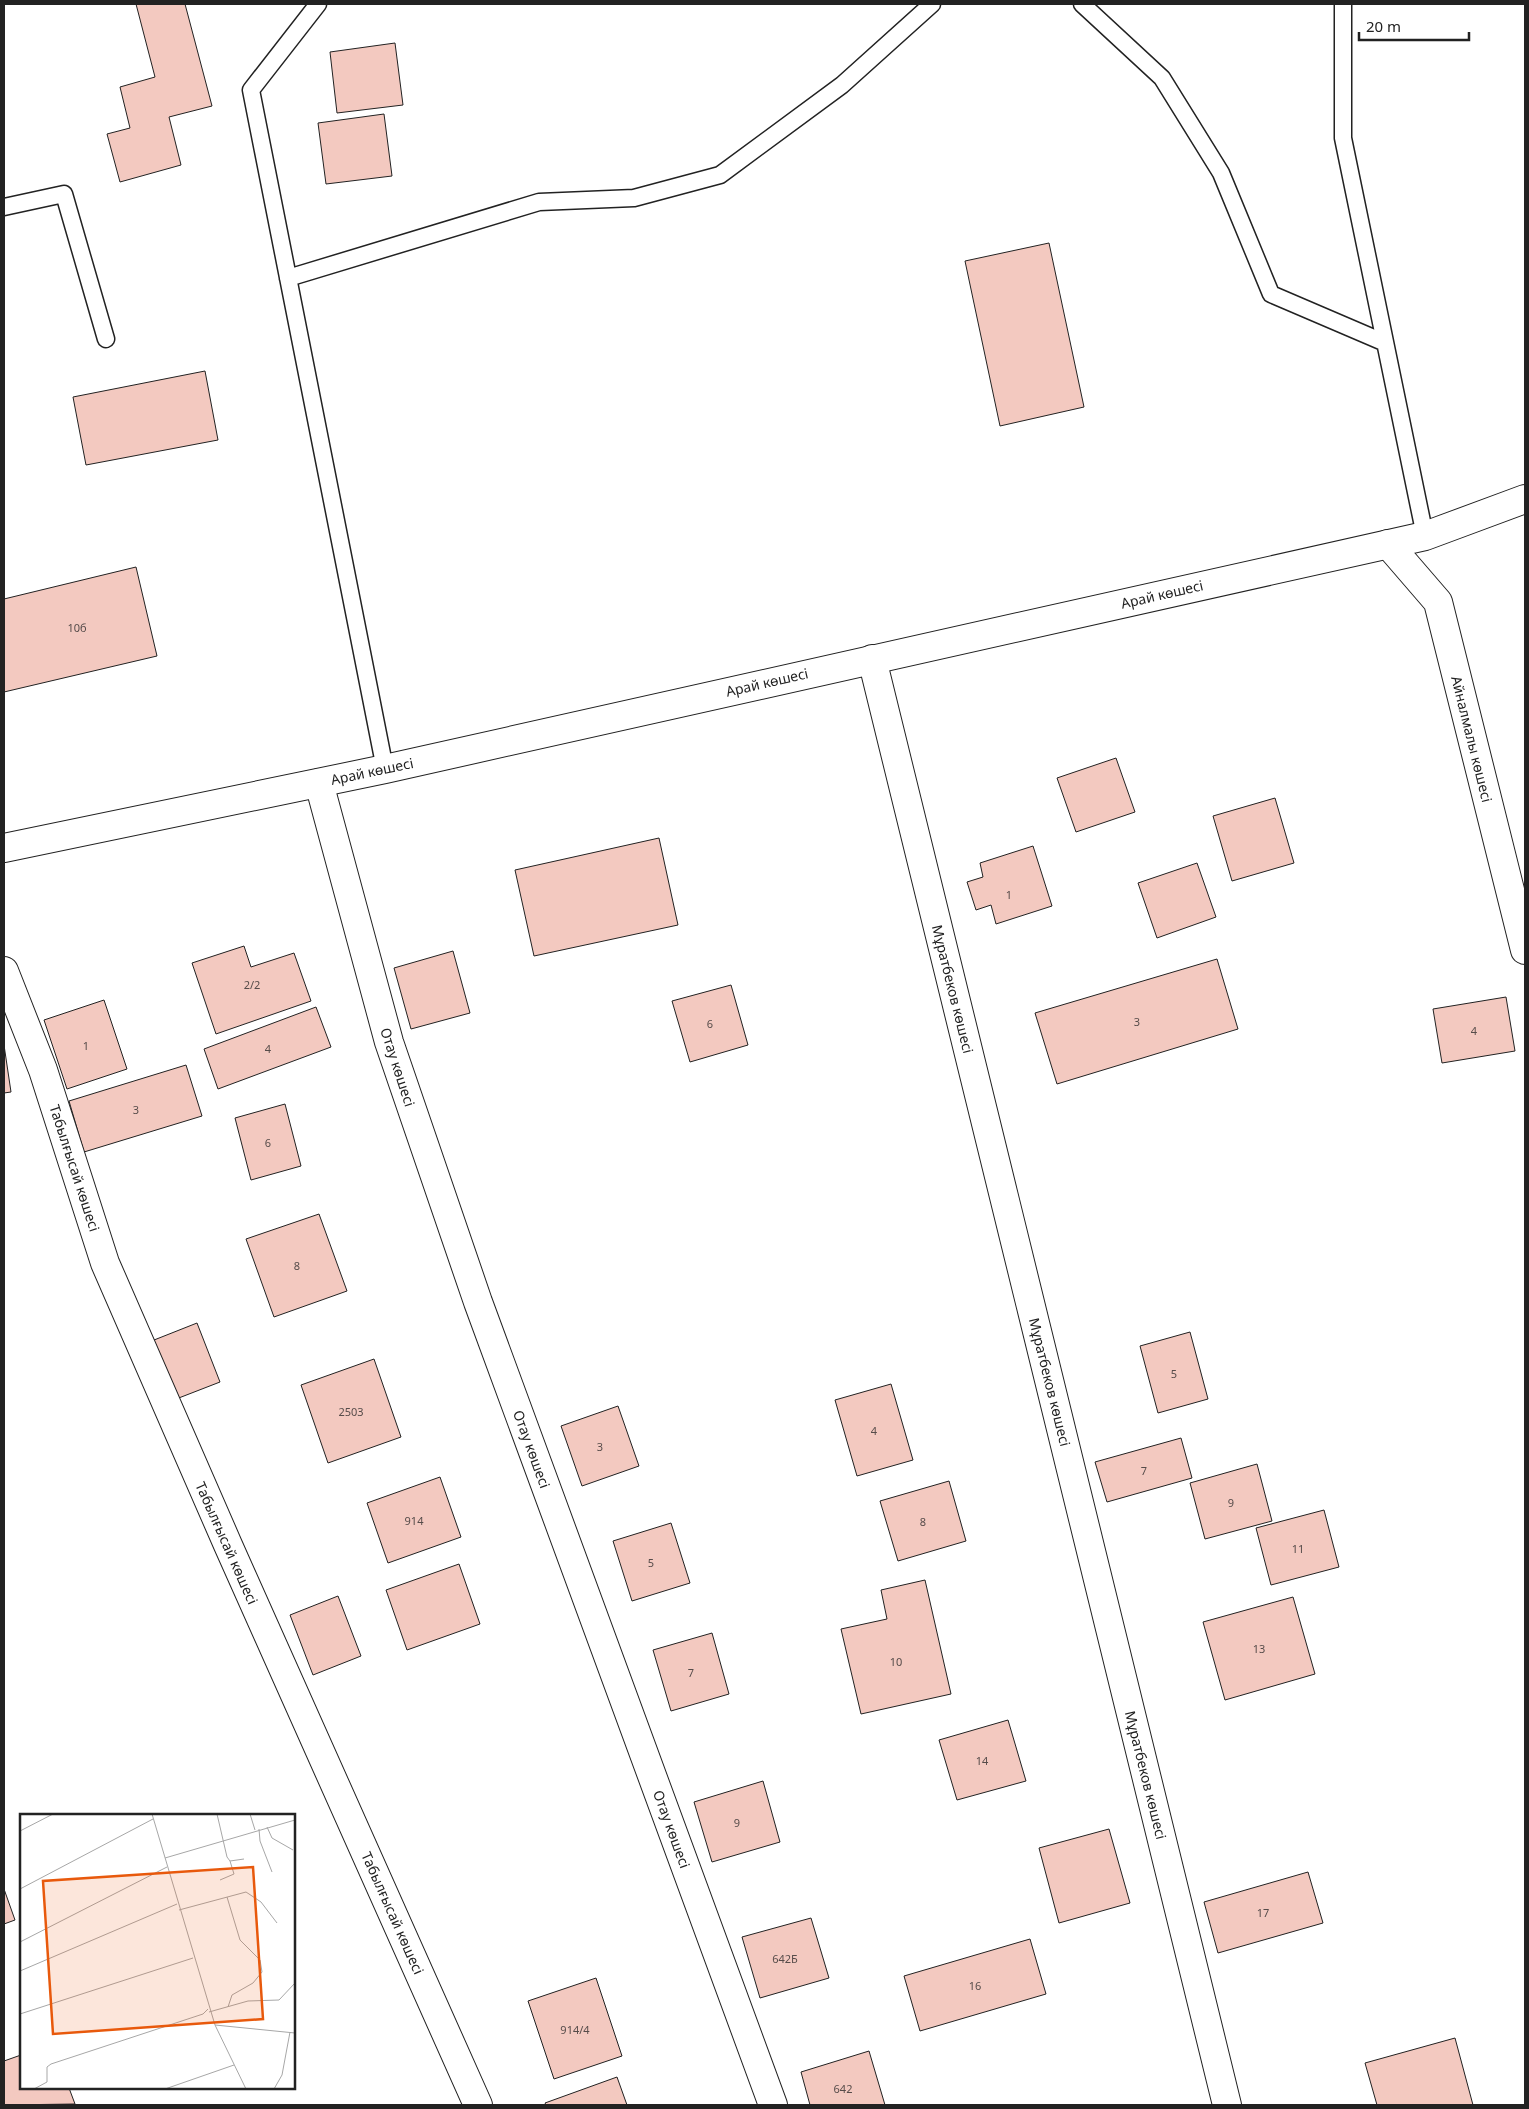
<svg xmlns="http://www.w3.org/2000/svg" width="1529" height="2109" font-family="'Noto Sans',sans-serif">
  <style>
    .building { fill: #f3c9c0; stroke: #222 }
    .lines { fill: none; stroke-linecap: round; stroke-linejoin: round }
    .lane-casing { stroke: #222; stroke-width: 19 }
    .street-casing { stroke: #222; stroke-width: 30 }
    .secondary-casing { stroke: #222; stroke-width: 30 }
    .lane { stroke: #fff; stroke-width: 16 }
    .street { stroke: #fff; stroke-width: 28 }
    .secondary { stroke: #fff; stroke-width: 28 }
    .labels { text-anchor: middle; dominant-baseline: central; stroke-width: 4; stroke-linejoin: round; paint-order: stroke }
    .number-label { font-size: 11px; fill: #564c4a }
    .street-label { font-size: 14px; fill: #222; stroke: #fff }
    .inset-road { fill: none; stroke: #a7a7a7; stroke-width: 1 }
    .view { fill: #e8590c; fill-opacity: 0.15; stroke: #e8590c; stroke-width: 2.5 }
    .inset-edge { fill: none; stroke: #222; stroke-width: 2.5 }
  </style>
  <rect width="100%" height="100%" fill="#fff"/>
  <path class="building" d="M136 4H185L212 106 169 117 181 165 120 182 107 134 130 128 120 87 155 77Z
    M395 43 403 105 337 113 330 52Z
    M384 114 392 176 326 184 318 123Z
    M1049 243 1084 407 1000 426 965 261Z
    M205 371 218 440 86 465 73 397Z
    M136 567 157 656 4 692V599Z
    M1116 758 1135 812 1076 832 1057 778Z
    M1275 798 1294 863 1232 881 1213 816Z
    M659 838 678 925 534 956 515 870Z
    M1033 846 1052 906 996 924 991 905 976 910 967 882 983 877 980 863Z
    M1197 863 1216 917 1157 938 1138 883Z
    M244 946 251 967 294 953 311 1001 216 1034 192 963Z
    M453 951 470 1013 411 1029 394 968Z
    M1217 959 1238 1029 1057 1084 1035 1013Z
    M731 985 748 1045 690 1062 672 1001Z
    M1506 997 1515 1051 1442 1063 1433 1009Z
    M104 1000 127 1069 67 1089 44 1020Z
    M316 1007 331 1047 218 1089 204 1049Z
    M4 1045 11 1092 4 1093Z
    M186 1065 202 1116 84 1152 69 1101Z
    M285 1104 301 1166 251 1180 235 1118Z
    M319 1214 347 1291 274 1317 246 1239Z
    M197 1323 220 1382 171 1401 149 1342Z
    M1190 1332 1208 1399 1158 1413 1140 1346Z
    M374 1359 401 1437 328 1463 301 1385Z
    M891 1384 913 1460 857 1476 835 1400Z
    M618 1406 639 1466 582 1486 561 1426Z
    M1181 1438 1192 1478 1107 1502 1095 1462Z
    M1257 1464 1272 1521 1205 1539 1190 1483Z
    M440 1477 461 1537 388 1563 367 1503Z
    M949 1481 966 1541 898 1561 880 1501Z
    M1324 1510 1339 1567 1271 1585 1256 1528Z
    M671 1523 690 1583 632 1601 613 1541Z
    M459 1564 480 1624 407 1650 386 1590Z
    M925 1580 951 1694 861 1714 841 1629 887 1619 881 1590Z
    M338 1596 361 1656 313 1675 290 1615Z
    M1293 1597 1315 1674 1225 1700 1203 1622Z
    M712 1633 729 1694 671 1711 653 1650Z
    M1008 1720 1026 1781 957 1800 939 1740Z
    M763 1781 780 1842 712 1862 694 1802Z
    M1109 1829 1130 1903 1059 1923 1039 1848Z
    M1308 1872 1323 1923 1218 1953 1204 1902Z
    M4 1889 15 1920 4 1924Z
    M811 1918 829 1978 760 1998 742 1937Z
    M1030 1939 1046 1994 920 2031 904 1976Z
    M596 1978 622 2056 554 2079 528 2001Z
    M1455 2038 1473 2105H1377L1365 2063Z
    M869 2051 885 2105H810L801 2072Z
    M21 2055V2088H69L75 2104 4 2105V2061Z
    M617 2077 627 2105H546L545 2103Z"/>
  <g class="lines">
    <g class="lane-casing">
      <path id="lane" d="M318 4 251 90 385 769
        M1082 4 1162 78 1221 173 1271 294 1383 342
        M1343 4V138L1425 536
        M4 207 64 194 106 339
        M288 278 539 202 634 198 720 175 842 85 932 4"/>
    </g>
    <g class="street-casing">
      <path id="street" d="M1388 544 1438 602 1525 950
        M872 659 1227 2105
        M319 783 389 1042 478 1302 773 2105
        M4 971 43 1070 105 1263 228 1545 478 2105"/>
    </g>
    <g class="secondary-casing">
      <path id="secondary" d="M4 848 385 769 1425 536 1525 499"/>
    </g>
    <use href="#lane" class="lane"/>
    <use href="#street" class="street"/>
    <use href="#secondary" class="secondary"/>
  </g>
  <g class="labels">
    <g class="number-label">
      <text x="77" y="627">10б</text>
      <text x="1009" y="894">1</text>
      <text x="252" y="984">2/2</text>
      <text x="1137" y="1021">3</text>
      <text x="710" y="1023">6</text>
      <text x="1474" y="1030">4</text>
      <text x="86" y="1045">1</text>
      <text x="268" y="1048">4</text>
      <text x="136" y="1109">3</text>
      <text x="268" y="1142">6</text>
      <text x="297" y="1265">8</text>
      <text x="1174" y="1373">5</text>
      <text x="351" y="1411">2503</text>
      <text x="874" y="1430">4</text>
      <text x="600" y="1446">3</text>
      <text x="1144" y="1470">7</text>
      <text x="1231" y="1502">9</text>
      <text x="414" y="1520">914</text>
      <text x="923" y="1521">8</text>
      <text x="1298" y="1548">11</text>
      <text x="651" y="1562">5</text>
      <text x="1259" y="1648">13</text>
      <text x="896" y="1661">10</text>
      <text x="691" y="1672">7</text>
      <text x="982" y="1760">14</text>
      <text x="737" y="1822">9</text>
      <text x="1263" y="1912">17</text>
      <text x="785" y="1958">642Б</text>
      <text x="975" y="1985">16</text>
      <text x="575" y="2029">914/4</text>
      <text x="843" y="2088">642</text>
    </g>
    <g class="street-label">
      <text transform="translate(1162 594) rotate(-13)">Арай көшесі</text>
      <text transform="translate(767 682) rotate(-13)">Арай көшесі</text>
      <text transform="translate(1472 739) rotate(76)">Айналмалы көшесі</text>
      <text transform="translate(372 771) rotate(-12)">Арай көшесі</text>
      <text transform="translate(953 989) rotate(76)">Мұратбеков көшесі</text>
      <text transform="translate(398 1067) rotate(72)">Отау көшесі</text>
      <text transform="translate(75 1168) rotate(72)">Табылғысай көшесі</text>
      <text transform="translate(1050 1382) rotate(76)">Мұратбеков көшесі</text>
      <text transform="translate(532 1449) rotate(70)">Отау көшесі</text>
      <text transform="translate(227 1543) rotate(66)">Табылғысай көшесі</text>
      <text transform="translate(1146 1775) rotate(76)">Мұратбеков көшесі</text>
      <text transform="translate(672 1829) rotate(70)">Отау көшесі</text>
      <text transform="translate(393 1913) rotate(66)">Табылғысай көшесі</text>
    </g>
  </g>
  <g transform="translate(20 1814)">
    <rect width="275" height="275" fill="#fff"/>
    <path class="inset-road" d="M132 0 195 211 275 219M197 0 207 43 210 47 224 45M230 0 235 16M247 13 252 24 273 36M239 15 240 27 252 58M0 17 33 0M145 44 275 6M200 66 214 60 210 47M0 75 133 5M207 83 220 126 240 146 242 158 233 169 212 181 208 193M159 96 226 78 241 88 257 109M0 128 147 53M0 157 157 90M189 198 228 187 259 186 275 169M0 200 173 144M195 211 226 275M14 275 27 268V253L31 250 183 200 188 195M145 275 214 251M254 275 262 261 270 218"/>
    <path class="view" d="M233 53 243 205 33 220 23 67Z"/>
    <rect width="275" height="275" class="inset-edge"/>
  </g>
  <rect width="1529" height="2109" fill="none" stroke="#222222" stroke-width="10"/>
  <path d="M1359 32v8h110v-8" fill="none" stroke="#222222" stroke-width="2.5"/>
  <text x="1366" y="32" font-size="15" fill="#222222" stroke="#ffffff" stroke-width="4" paint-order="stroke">20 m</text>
</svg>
